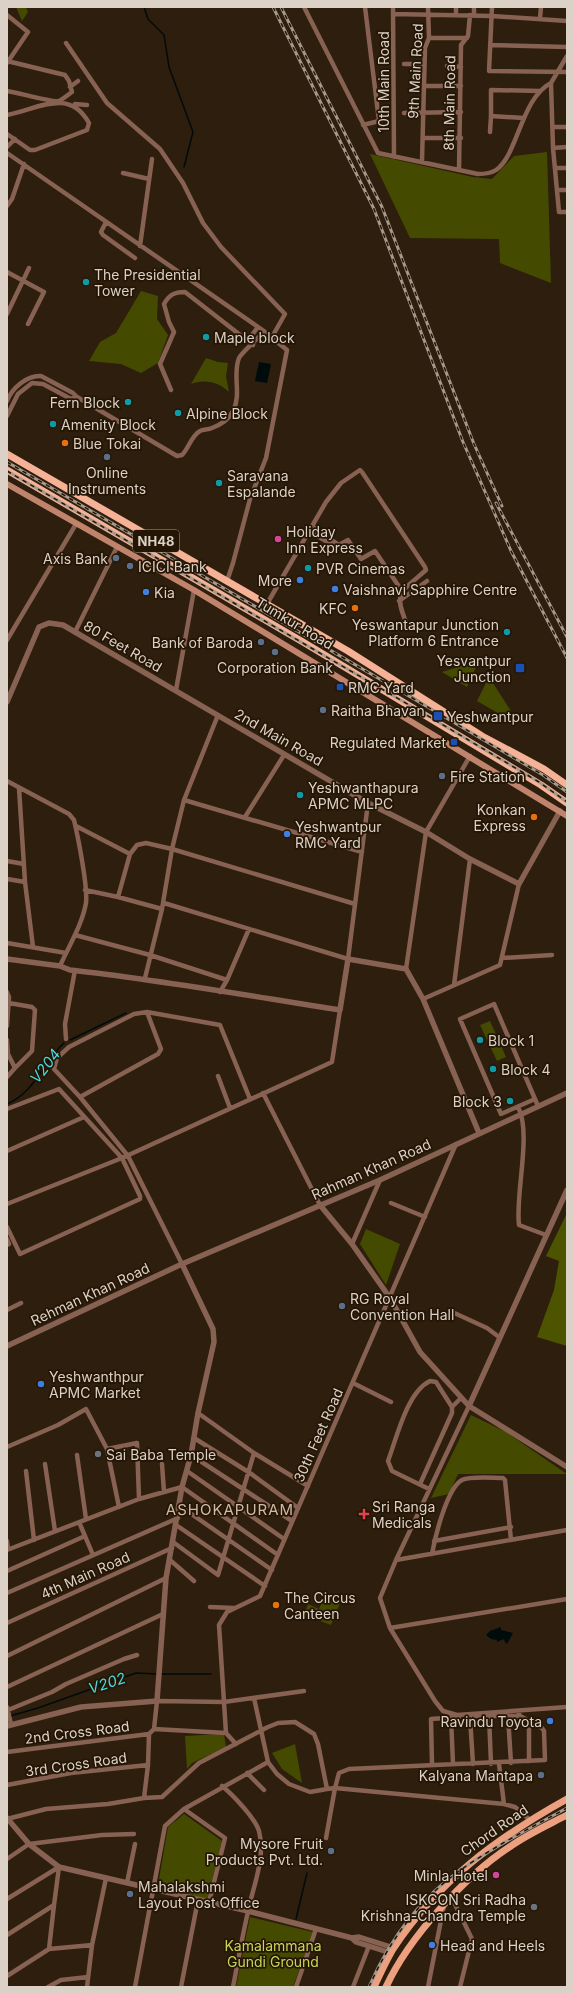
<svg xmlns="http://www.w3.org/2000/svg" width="574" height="1994" font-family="Inter,sans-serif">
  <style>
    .green { fill: #444b00 }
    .forest { fill: #4d5400 }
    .water { fill: #000b0c }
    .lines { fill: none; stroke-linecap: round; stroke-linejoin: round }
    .stream { stroke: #000b0c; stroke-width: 1.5 }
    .minor { stroke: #876152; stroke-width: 4.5 }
    .tertiary { stroke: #876152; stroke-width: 5.5 }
    .secondary { stroke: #c0846c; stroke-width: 6 }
    .primary { stroke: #eda080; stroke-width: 7 }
    .trunk { stroke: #f5b296; stroke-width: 7 }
    .rail-casing { stroke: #a5998c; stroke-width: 3 }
    .rail { stroke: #241504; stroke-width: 1.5; stroke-dasharray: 4.5; stroke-linecap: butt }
    .culture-dot { fill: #0f9aa8; stroke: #241504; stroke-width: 1.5 }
    .food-dot { fill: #e8710a; stroke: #241504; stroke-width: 1.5 }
    .service-dot { fill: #5c6f8a; stroke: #241504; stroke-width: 1.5 }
    .hotel-dot { fill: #d1479c; stroke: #241504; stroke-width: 1.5 }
    .shop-dot { fill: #3f7fe0; stroke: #241504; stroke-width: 1.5 }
    .transit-dot { fill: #1a4fb4; stroke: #241504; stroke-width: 1.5 }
    .worship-dot { fill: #6b7280; stroke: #241504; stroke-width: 1.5 }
    .health-dot { fill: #e0444e; stroke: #241504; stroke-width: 1.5 }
    .labels { text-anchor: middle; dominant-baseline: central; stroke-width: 3.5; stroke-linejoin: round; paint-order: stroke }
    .shield { fill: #241504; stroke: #a4998c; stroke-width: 1 }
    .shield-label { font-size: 13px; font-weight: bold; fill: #dbd1c6 }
    .street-label { font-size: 14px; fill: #dbd1c6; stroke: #241504 }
    .poi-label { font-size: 14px; fill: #dbd1c6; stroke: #241504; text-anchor: start }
    .park-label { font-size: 14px; fill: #c7d658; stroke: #241504 }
    .water-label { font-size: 15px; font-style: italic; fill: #49dae0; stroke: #241504 }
    .neighbourhood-label { font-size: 15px; letter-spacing: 1px; fill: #cfbaa4; stroke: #241504 }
  </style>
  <rect width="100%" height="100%" fill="#2e1e0d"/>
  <path class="green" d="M16 7H26L28 12 22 21Z
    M547 152 551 283 500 263 499 239 410 238 370 154 473 177 492 179 514 156Z
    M141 291 158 296 157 319 168 335 158 363 141 373 121 364 89 361 100 342 116 333Z
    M206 358 218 362 228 363 226 376 229 392C218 382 206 379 191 384Z
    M461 666 476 667 467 687 442 672Z
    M489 677 511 711 503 716 477 701Z
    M490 1021 506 1057 497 1061 480 1025Z
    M366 1229 400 1244 386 1285 360 1244Z
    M471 1415 506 1432 567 1474H458L449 1494 431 1498Z
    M324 1597 340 1603 331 1625 304 1615 308 1604 319 1609Z
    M224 1734 226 1747 192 1763 187 1769 185 1736Z
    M295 1744 302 1783 282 1769 272 1753Z
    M184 1814 222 1841 207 1900 158 1885 168 1827Z
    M250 1917 313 1932 293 1987H236Z"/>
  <path class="forest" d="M567 1213V1346L537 1337 554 1290 559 1261 546 1256Z"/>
  <path class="water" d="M259 362 271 364 267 383 255 381Z
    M501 1627V1630L513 1633 507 1644 505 1642 504 1639 497 1642V1640L491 1639 486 1635 490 1631Z"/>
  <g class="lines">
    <path class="stream" d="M144 7 148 19 164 35 169 67 193 132 184 167
      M70 1040 126 1013
      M7 1104C36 1092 43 1061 64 1043
      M161 1674H211
      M10 1716 38 1708 136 1673 157 1674
      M296 1919 307 1873"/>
    <path class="minor" d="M304 7 378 153 478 174C484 174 490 174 496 170 518 155 521 98 551 83
      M393 7 394 157
      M492 7 489 71 567 72
      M393 14 492 16 567 21
      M7 15 28 32 7 63
      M456 15V7
      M474 15V7
      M540 18 541 7
      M429 38H467
      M66 43 107 103 160 149 183 183 203 223 221 247 285 314 272 337
      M490 45 567 47
      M7 61 65 75 69 81 72 92C68 95 63 99 59 101 54 103 16 92 7 91
      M404 64H424
      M447 66 461 67
      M551 83 553 148 559 212H567
      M551 83 567 56
      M424 86H461
      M70 87 78 81
      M75 104 87 105
      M404 113 461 112
      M7 115C38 109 69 87 89 123L87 130 35 150H30L7 134
      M524 118 491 116V90L540 91
      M363 125 379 121 365 7
      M553 127H567
      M490 132 491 116
      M423 138H461
      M7 147 15 139
      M553 148 567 147
      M7 153 261 329 287 350 266 458 250 499 233 563 227 581
      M422 161 425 48 429 38 428 7
      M557 168H567
      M459 170 461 45 468 36 470 15
      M123 173 149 179
      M558 190H567
      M7 206 12 199 24 164
      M106 222 101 232 103 235 135 258
      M140 246 152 159
      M7 272 44 292 28 324
      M7 314 29 268
      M248 340 258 327
      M171 390 160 364 174 332 169 322 164 304C169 295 174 292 185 292L253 345
      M7 401C12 388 27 375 41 376L73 393 77 397 177 456 182 455C189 448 191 436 200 431 203 429 208 430 212 428 220 425 229 419 233 411 242 394 232 375 239 358 241 353 259 338 264 331
      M7 416 18 394 32 383 43 384 71 399 77 397
      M313 527 339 545 348 540 361 559 375 551 402 591
      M310 532 333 545
      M399 601 427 581
      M267 604 326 502 341 483 360 470 362 472 425 567 426 570C399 594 393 592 408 627
      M75 632 117 547
      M7 640 76 524
      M176 690 194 590
      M7 781 69 814 74 820C78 837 88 887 86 903 82 925 69 946 60 966
      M19 788 25 882 33 947
      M184 800 362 852
      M245 817 284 755
      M76 826 130 854
      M7 861 24 864
      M7 879 25 882
      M85 890 118 897 162 909
      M118 897 130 854 137 845 146 843 172 849 355 904
      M164 903 348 959 368 803
      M75 935 150 955 227 980
      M7 943 66 953
      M502 958 552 955
      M406 969 426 832 470 756
      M145 978 162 909 172 849 184 800 218 715
      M454 985 470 859
      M7 992 9 997 7 1026
      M220 992 227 980 249 929
      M423 999 500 965 519 884
      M9 1003 32 1007 35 1010 32 1051 15 1068
      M66 1039 65 1024 75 970
      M7 1040 8 1054 15 1068 7 1077
      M218 1076 230 1108
      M263 1093 320 1205
      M80 1097 158 1054 161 1049 147 1012
      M535 1099 494 1004 460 1019 501 1114 535 1099 538 1106
      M518 1107C532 1133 515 1194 519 1225L546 1235
      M7 1109 59 1089 122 1158 7 1204
      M7 1151 84 1117
      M391 1203 425 1217
      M7 1227 20 1254 140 1199V1196L122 1158 332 1062 340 1010
      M7 1239 9 1244 7 1245
      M352 1244 380 1180
      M182 1264 128 1156 80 1097 54 1069 57 1058 69 1047 134 1014 147 1012 220 1025 250 1099
      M7 1310 21 1303
      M450 1311 487 1328 499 1337
      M353 1383 391 1402
      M469 1406 396 1560 380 1598 390 1628 435 1701 443 1711 457 1715 567 1707
      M452 1407 461 1398
      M194 1438 250 1473 298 1508
      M7 1447 58 1425 86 1409 107 1449 119 1507
      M107 1449 137 1443 139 1499
      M254 1453 308 1486
      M77 1455 86 1519
      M191 1455 292 1521
      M45 1464 55 1531
      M162 1464 164 1492
      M26 1471 34 1540
      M187 1471 284 1539
      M420 1484 452 1413V1407L436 1382 430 1381C407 1392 397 1437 388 1461L392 1471 429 1489
      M180 1506 272 1570
      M176 1525 265 1586
      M85 1536 93 1555
      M7 1541 8 1549
      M434 1541 511 1527
      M173 1542 218 1575 254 1453 198 1413
      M7 1550 139 1499 182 1487 278 1555
      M432 1554C435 1537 447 1488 462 1480 470 1476 493 1478 503 1478L505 1480 511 1540
      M170 1560 194 1581
      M396 1560 567 1530
      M7 1571 85 1536 79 1522
      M7 1593 178 1518
      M210 1607 234 1608
      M7 1623 172 1548
      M390 1628 567 1599
      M7 1656 166 1578
      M7 1687 163 1614
      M304 1691 224 1702 157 1701 154 1729 149 1734 148 1765 144 1798 162 1797 199 1763 268 1727 278 1723 295 1722 314 1734 318 1744 327 1789 335 1788 504 1804 515 1807 530 1820
      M254 1698 268 1762 277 1774 289 1784 310 1792 327 1789
      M7 1707 11 1724
      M8 1710 52 1692 66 1684 124 1659 137 1655
      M475 1716H520
      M489 1716 491 1764
      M508 1716 511 1763
      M451 1717 453 1764
      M470 1717 473 1764
      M154 1729 226 1733
      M236 1744 226 1733 219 1625 227 1612 260 1596 456 1144
      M7 1752 149 1734
      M529 1761V1721
      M432 1764 431 1719 459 1717
      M499 1764 504 1804
      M247 1773 264 1790
      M7 1785 71 1773 148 1765
      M222 1786C233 1795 255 1818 259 1831 266 1858 253 1886 248 1912 242 1937 238 1962 233 1987
      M184 1809 225 1838 209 1902
      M7 1819 46 1809 108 1804 144 1798
      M326 1838 335 1788 339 1773 349 1769 545 1760 544 1731 542 1728 520 1716 518 1711
      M7 1859 29 1844 102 1835 134 1834
      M127 1883 135 1844
      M451 1896 472 1939 460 1987
      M7 1899 59 1867
      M7 1935 54 1905 59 1867
      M49 1949 54 1905
      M7 1976 49 1949 92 1945
      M48 1987 61 1980 88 1977
      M87 1987 92 1945 106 1878
      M135 1987 165 1826 184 1809 268 1762
      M181 1987 198 1900
      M296 1987 316 1929
      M353 1987 369 1946
      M428 1987 444 1905"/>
    <path class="tertiary" d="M7 702 39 627 49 623 63 625 368 803 426 832 470 859 519 884 560 811
      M7 959 60 966 70 970C161 980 250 996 340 1010L348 959 406 969 423 999 479 1133
      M320 1205 352 1244 390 1298 420 1352 469 1406 567 1467
      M7 1346 182 1264 380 1180 567 1093
      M469 1406 567 1190
      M7 1726 81 1707 157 1701 166 1578 182 1487 191 1455 198 1413 214 1342 213 1329 182 1264
      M7 1818 29 1844 59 1867 248 1911 352 1938 359 1937 394 1948
      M352 1938 356 1942 391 1953"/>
    <path class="secondary" d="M7 484 194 590 567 816"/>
    <path class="primary" d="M374 1987C380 1974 386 1961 393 1949 438 1881 497 1838 567 1799
      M386 1987C409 1937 465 1876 511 1846 528 1834 548 1825 567 1815"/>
    <path class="trunk" d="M7 454 348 651 482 736 544 769 567 785
      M7 470 303 642 541 785 567 803"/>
    <g class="rail-casing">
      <path id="rail" d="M273 7 374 209 463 442 494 512 511 551 567 658
        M281 7 382 207 474 444 502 506
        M7 462 426 706 543 775 567 792
        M7 471 423 713 539 782 567 802
        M496 503 567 637
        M369 1987C389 1941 420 1898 462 1869 495 1846 532 1827 567 1808"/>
    </g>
    <use href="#rail" class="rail"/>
  </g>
  <g class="culture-dot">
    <circle cx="86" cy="282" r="4"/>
    <circle cx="206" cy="337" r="4"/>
    <circle cx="128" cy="402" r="4"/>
    <circle cx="178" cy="413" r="4"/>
    <circle cx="53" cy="424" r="4"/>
    <circle cx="219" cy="483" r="4"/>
    <circle cx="308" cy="568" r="4"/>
    <circle cx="507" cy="632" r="4"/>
    <circle cx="300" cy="795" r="4"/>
    <circle cx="480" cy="1040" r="4"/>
    <circle cx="493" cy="1069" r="4"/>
    <circle cx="510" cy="1101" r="4"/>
  </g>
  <g class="food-dot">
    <circle cx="65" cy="443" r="4"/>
    <circle cx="355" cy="608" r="4"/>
    <circle cx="534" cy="817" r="4"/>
    <circle cx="276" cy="1605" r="4"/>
  </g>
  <g class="service-dot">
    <circle cx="107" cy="457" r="4"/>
    <circle cx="116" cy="558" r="4"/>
    <circle cx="130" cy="566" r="4"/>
    <circle cx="261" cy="642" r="4"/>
    <circle cx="275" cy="652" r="4"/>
    <circle cx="323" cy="710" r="4"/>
    <circle cx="442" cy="776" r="4"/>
    <circle cx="342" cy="1306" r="4"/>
    <circle cx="541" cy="1775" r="4"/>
    <circle cx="331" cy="1851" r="4"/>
    <circle cx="130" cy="1894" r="4"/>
  </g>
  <g class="hotel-dot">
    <circle cx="278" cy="539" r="4"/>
    <circle cx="496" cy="1875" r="4"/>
  </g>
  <g class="shop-dot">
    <circle cx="300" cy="580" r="4"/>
    <circle cx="335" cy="589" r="4"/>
    <circle cx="146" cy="592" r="4"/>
    <circle cx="287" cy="834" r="4"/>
    <circle cx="41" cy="1384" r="4"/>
    <circle cx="550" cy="1721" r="4"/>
    <circle cx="432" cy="1945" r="4"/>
  </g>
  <g class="transit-dot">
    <rect x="515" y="663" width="10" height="10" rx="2"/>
    <rect x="336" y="683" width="8" height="8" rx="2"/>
    <rect x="433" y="711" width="10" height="10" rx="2"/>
    <rect x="450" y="738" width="8" height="8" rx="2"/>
  </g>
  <g class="worship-dot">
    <circle cx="98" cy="1454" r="4"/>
    <circle cx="534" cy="1907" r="4"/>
  </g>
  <path class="health-dot" d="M362 1508h4v4h4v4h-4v4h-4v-4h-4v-4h4z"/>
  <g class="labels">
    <rect class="shield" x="133" y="530" width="46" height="22" rx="3"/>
    <g class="shield-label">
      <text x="156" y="541">NH48</text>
    </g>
    <g class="street-label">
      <text transform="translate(415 71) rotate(-87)">9th Main Road</text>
      <text transform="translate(383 82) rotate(-90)">10th Main Road</text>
      <text transform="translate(449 103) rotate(-89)">8th Main Road</text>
      <text transform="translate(295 623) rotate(31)">Tumkur Road</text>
      <text transform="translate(123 646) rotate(30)">80 Feet Road</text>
      <text transform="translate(279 737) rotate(30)">2nd Main Road</text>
      <text transform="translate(371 1169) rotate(-24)">Rahman Khan Road</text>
      <text transform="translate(90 1294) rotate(-25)">Rehman Khan Road</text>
      <text transform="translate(318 1435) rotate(-66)">30th Feet Road</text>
      <text transform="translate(85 1575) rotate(-24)">4th Main Road</text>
      <text transform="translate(77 1732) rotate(-7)">2nd Cross Road</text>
      <text transform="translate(76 1764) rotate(-8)">3rd Cross Road</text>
      <text transform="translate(494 1830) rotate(-35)">Chord Road</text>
    </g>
    <g class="poi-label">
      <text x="94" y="274">The Presidential<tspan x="94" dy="16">Tower</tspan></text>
      <text x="214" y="337">Maple block</text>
      <text x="120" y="402" text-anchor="end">Fern Block</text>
      <text x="186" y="413">Alpine Block</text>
      <text x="61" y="424">Amenity Block</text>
      <text x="73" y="443">Blue Tokai</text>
      <text x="107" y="472" text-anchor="middle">Online<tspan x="107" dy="16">Instruments</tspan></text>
      <text x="227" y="475">Saravana<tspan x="227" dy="16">Espalande</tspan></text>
      <text x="286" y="531">Holiday<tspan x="286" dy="16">Inn Express</tspan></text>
      <text x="108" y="558" text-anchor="end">Axis Bank</text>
      <text x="138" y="566">ICICI Bank</text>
      <text x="316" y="568">PVR Cinemas</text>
      <text x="292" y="580" text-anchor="end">More</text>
      <text x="343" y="589">Vaishnavi Sapphire Centre</text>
      <text x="154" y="592">Kia</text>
      <text x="347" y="608" text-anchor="end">KFC</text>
      <text x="499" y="624" text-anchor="end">Yeswantapur Junction<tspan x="499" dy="16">Platform 6 Entrance</tspan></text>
      <text x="253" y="642" text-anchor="end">Bank of Baroda</text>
      <text x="511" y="660" text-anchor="end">Yesvantpur<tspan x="511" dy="16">Junction</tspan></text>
      <text x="275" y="667" text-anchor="middle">Corporation Bank</text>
      <text x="348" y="687">RMC Yard</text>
      <text x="331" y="710">Raitha Bhavan</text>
      <text x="447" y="716">Yeshwantpur</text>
      <text x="446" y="742" text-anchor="end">Regulated Market</text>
      <text x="450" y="776">Fire Station</text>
      <text x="308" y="787">Yeshwanthapura<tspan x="308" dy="16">APMC MLPC</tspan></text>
      <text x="526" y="809" text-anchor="end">Konkan<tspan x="526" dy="16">Express</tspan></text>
      <text x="295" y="826">Yeshwantpur<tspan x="295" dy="16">RMC Yard</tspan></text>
      <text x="488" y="1040">Block 1</text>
      <text x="501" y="1069">Block 4</text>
      <text x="502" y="1101" text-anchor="end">Block 3</text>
      <text x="350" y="1298">RG Royal<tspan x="350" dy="16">Convention Hall</tspan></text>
      <text x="49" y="1376">Yeshwanthpur<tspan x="49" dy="16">APMC Market</tspan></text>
      <text x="106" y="1454">Sai Baba Temple</text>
      <text x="372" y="1506">Sri Ranga<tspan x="372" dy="16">Medicals</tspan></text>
      <text x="284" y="1597">The Circus<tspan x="284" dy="16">Canteen</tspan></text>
      <text x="542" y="1721" text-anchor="end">Ravindu Toyota</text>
      <text x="533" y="1775" text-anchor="end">Kalyana Mantapa</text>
      <text x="323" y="1843" text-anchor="end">Mysore Fruit<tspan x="323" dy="16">Products Pvt. Ltd.</tspan></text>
      <text x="488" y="1875" text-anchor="end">Minla Hotel</text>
      <text x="138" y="1886">Mahalakshmi<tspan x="138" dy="16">Layout Post Office</tspan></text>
      <text x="526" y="1899" text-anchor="end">ISKCON Sri Radha<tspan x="526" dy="16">Krishna-Chandra Temple</tspan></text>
      <text x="440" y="1945">Head and Heels</text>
    </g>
    <g class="park-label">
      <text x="273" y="1945">Kamalammana<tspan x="273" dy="16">Gundi Ground</tspan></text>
    </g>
    <g class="water-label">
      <text transform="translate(45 1066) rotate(-52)">V204</text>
      <text transform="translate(107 1683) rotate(-18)">V202</text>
    </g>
    <g class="neighbourhood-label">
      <text x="230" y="1509">ASHOKAPURAM</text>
    </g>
  </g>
  <rect width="574" height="1994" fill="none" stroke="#dbd1c6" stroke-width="16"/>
</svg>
